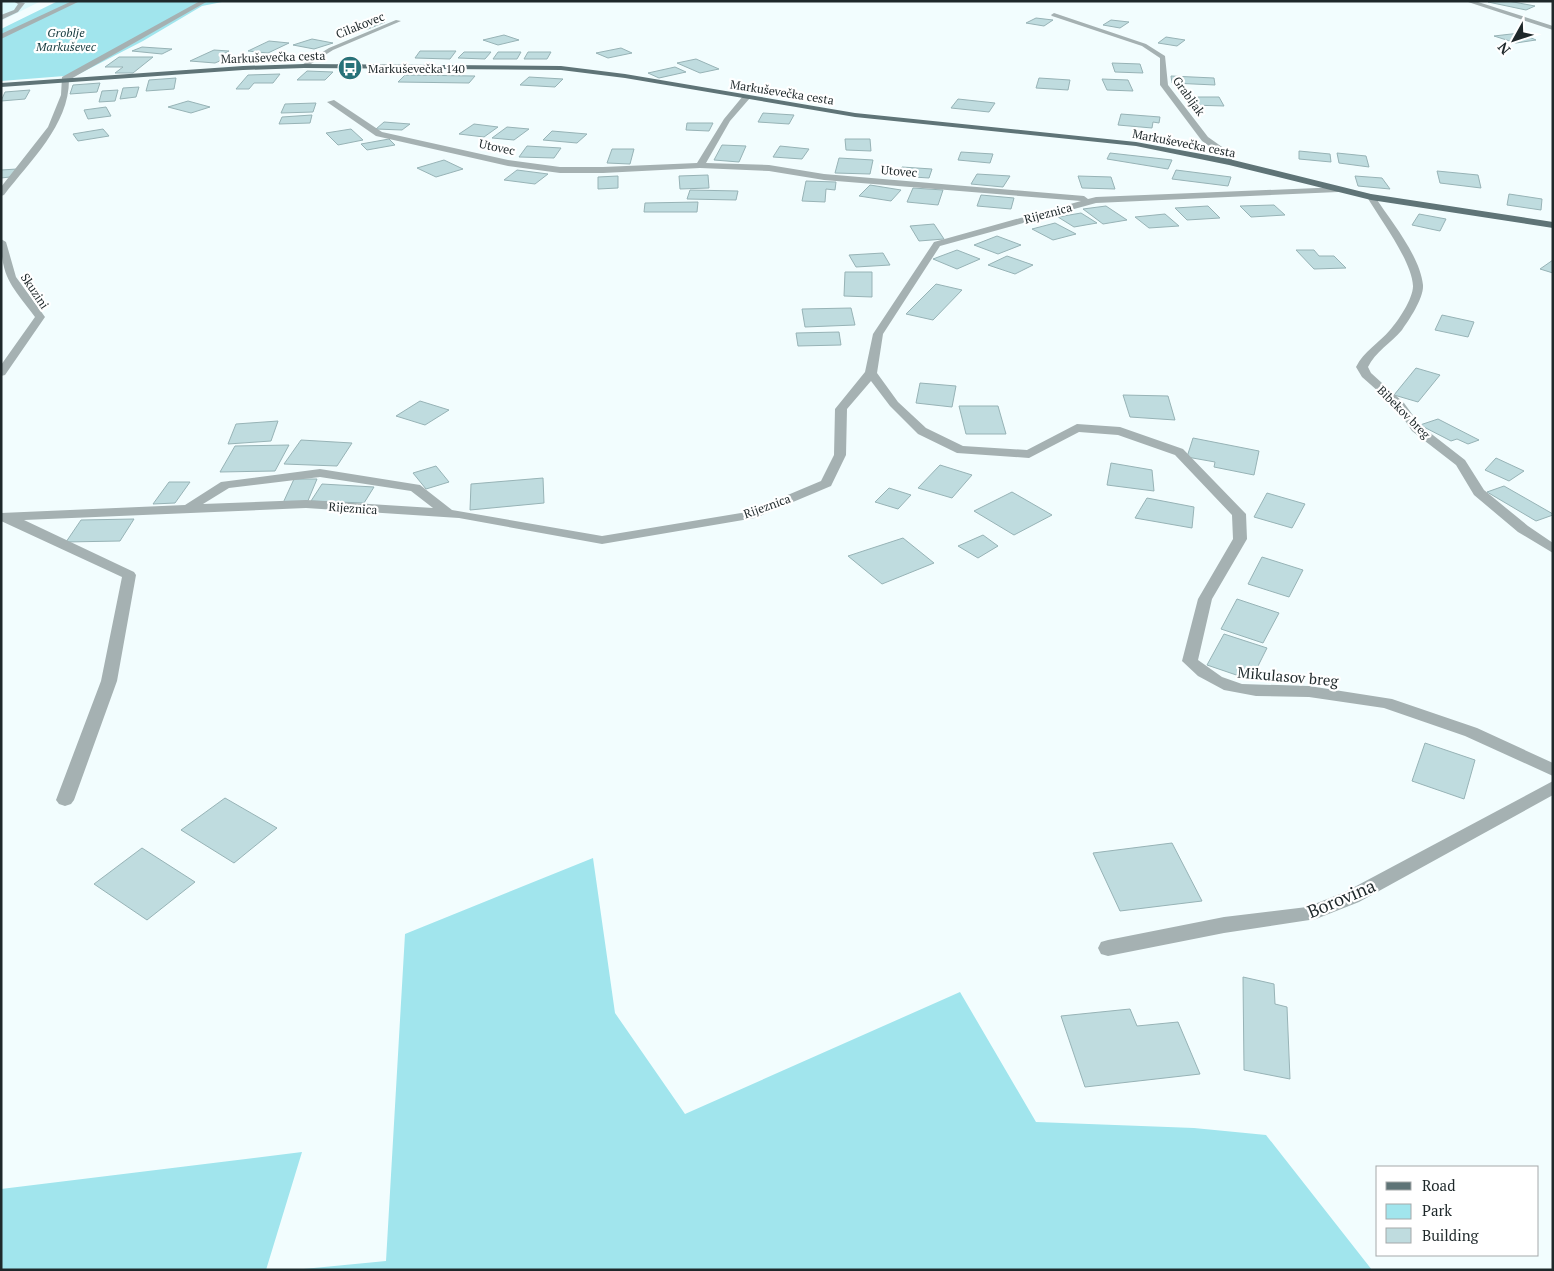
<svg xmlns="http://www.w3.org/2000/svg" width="1554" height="1271" font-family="'PT Serif',serif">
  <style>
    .built { fill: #dbfafd }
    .green { fill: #a1e5ed }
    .building { fill: #bfdcdf; stroke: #97b3b6 }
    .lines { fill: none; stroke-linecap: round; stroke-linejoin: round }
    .minor { fill: #a5b1b2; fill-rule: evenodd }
    .major { fill: #5f7477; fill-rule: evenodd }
    .labels { text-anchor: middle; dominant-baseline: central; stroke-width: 4.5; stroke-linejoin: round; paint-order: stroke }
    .far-street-label { font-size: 12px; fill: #1e282a; stroke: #fff }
    .far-park-label { font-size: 12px; font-style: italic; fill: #173b3f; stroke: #fff }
    .far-poi-label { font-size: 12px; fill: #1e282a; stroke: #fff; text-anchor: start }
    .street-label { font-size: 15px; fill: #1e282a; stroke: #fff }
    .near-street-label { font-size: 18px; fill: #1e282a; stroke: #fff }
  </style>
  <rect width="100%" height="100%" fill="#f2fdfe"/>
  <path class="built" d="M1 1H41L1 21Z"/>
  <path class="green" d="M58 1H227L202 6 143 41 77 75 1 81V29Z
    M593 858 615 1013 685 1114 960 992 1036 1122 1194 1128 1266 1135 1372 1270H293L386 1261 405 934Z
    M302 1152 266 1270H1V1189Z"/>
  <path class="building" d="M1491 1H1508L1535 6 1526 10 1488 2Z
    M1036 18 1053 20 1044 26 1026 23Z
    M371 20 385 22 368 29 354 27Z
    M1111 20 1129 22 1120 28 1103 25Z
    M1520 33 1536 40 1516 43 1494 36Z
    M504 35 519 40 498 45 483 40Z
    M1166 37 1185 40 1177 46 1158 43Z
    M312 39 333 43 314 49 293 45Z
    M269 41 289 43 268 53 248 51Z
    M142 47 172 49 162 54 132 51Z
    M621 48 632 53 608 58 596 53Z
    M214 50 229 51 219 56 229 57 215 63 190 61Z
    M420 51H456L450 59 415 58Z
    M464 52H491L485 59 458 58Z
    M498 52H521L517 59H493Z
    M528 52H551L547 59H524Z
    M274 55H295L289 62H267Z
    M119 57H153L133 73H115L123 67H105Z
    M696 59 719 69 700 73 677 63Z
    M1112 63 1140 64 1143 73 1115 72Z
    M675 67 686 72 659 78 648 73Z
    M307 71 333 72 325 80H297Z
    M280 74 273 83H254L249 89H236L248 75Z
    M405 75 475 76 469 83 398 82Z
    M1171 76 1214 78 1215 85 1172 83Z
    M529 77 563 79 555 87 520 85Z
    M176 78 174 89 146 91 149 80Z
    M1039 78 1070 80 1068 90 1036 88Z
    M1102 79 1128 80 1133 91 1107 90Z
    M100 83 97 92 70 94 73 85Z
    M139 87 136 97 120 99 123 88Z
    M30 90 25 99 1 101 5 92Z
    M118 90 115 101 99 102 102 91Z
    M1187 97H1219L1224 106 1191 105Z
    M958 99 995 103 989 112 951 108Z
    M188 101 210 107 191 113 168 107Z
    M316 103 313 112 281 113 285 104Z
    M106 107 111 116 88 119 84 110Z
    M763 113 794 115 789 124 758 122Z
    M1121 114 1160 117 1159 123 1153 122 1152 128 1118 125Z
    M312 115 310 123 279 124 282 117Z
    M384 122 410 124 402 130 376 129Z
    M687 123H713L709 131 686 130Z
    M474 124 498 127 484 137 459 134Z
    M507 127 529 129 514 140 492 138Z
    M103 129 109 136 78 141 73 134Z
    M351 129 363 140 338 145 326 133Z
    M552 131 587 134 577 143 543 140Z
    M389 139 395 145 367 150 361 144Z
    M845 139H870L871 151 846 150Z
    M722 145 746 146 739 162 714 160Z
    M527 146 561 148 554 158 519 157Z
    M780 146 809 149 802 159 773 157Z
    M612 149H634L630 164 607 163Z
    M1299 151 1330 154 1331 162 1299 159Z
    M961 152 993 154 990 163 958 160Z
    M1110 153 1172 160 1168 169 1107 159Z
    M1337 153 1366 156 1369 167 1339 163Z
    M839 158 873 160 870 174 835 173Z
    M444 160 463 169 436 177 417 168Z
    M902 167 932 169 929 178 898 176Z
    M17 169 10 177 1 178V170Z
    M517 170 548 174 535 184 504 180Z
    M1176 170 1231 177 1228 186 1172 179Z
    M1437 171 1478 175 1481 188 1440 183Z
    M977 174 1010 176 1003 187 971 184Z
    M708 175 709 188 680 189 679 176Z
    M618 176V188L598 189V177Z
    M1078 176 1111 177 1115 189 1082 188Z
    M1355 176 1382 178 1390 189 1358 186Z
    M806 181 836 182 835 190 826 189 825 202 802 201Z
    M870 185 901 190 891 201 859 196Z
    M913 188 943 190 938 205 907 202Z
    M690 190 738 191 736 200 687 199Z
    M1509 194 1542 199 1541 210 1507 205Z
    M981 195 1014 198 1011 209 977 206Z
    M698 202 697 212H644L645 203Z
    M1274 205 1285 215 1251 217 1240 206Z
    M1106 206 1127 220 1103 224 1083 209Z
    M1208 206 1220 218 1187 220 1175 208Z
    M1081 213 1097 223 1074 227 1058 217Z
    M1165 214 1179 226 1149 228 1135 217Z
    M1419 214 1446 219 1440 231 1412 225Z
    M1055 223 1076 234 1053 240 1032 229Z
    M934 224 944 239 919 241 910 226Z
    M997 236 1021 245 998 254 974 245Z
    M957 250 980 259 957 269 933 259Z
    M1296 250H1314L1319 256H1334L1346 268 1314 269Z
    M883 253 890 265 856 267 849 255Z
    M1007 256 1033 265 1015 274 988 265Z
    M1553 260V273L1540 269Z
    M845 272H872V297L844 296Z
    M936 284 962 290 933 320 906 314Z
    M851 308 855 325 805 327 802 309Z
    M1442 315 1474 322 1468 337 1435 330Z
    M839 332 841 345 798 346 796 333Z
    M1416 368 1440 375 1418 402 1394 395Z
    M920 383 956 386 952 407 916 403Z
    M1123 395 1168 396 1175 420 1130 417Z
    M420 401 449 410 425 425 396 416Z
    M959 406H998L1006 434H966Z
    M1438 419 1479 440 1468 444 1457 439 1451 441 1420 425Z
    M278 421 271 441 228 444 236 424Z
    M1193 438 1259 451 1254 475 1214 467 1215 462 1187 457Z
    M301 440 352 443 337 466 284 464Z
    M289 445 275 471 220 472 235 446Z
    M1496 458 1524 471 1509 481 1485 470Z
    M1111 463 1152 470 1154 491 1107 485Z
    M940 465 972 475 952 498 918 488Z
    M436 466 449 482 426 489 413 473Z
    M543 478 544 503 470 510 471 484Z
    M294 479H317L307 503H283Z
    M169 482H190L175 503 153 504Z
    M322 484 374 487 364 503 311 501Z
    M1504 486 1553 514V515L1536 521 1487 492Z
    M889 488 911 495 898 509 875 502Z
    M1012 492 1052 515 1014 535 974 511Z
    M1267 493 1305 504 1292 528 1254 517Z
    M1147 498 1194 507 1192 528 1135 518Z
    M134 519 120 541 66 542 81 520Z
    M983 535 998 546 978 558 958 546Z
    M903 538 934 563 882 584 848 556Z
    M1262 557 1303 570 1289 597 1248 584Z
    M1237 599 1279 613 1263 643 1221 629Z
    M1224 634 1267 648 1251 680 1207 665Z
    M1425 743 1475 760 1464 799 1412 781Z
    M225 798 277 828 234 863 181 830Z
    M1172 843 1202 901 1120 911 1093 853Z
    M142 848 195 882 147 920 94 884Z
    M1243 977 1274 984 1275 1004 1287 1007 1290 1079 1244 1070Z
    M1130 1009 1137 1026 1178 1022 1200 1074 1085 1087 1061 1016Z"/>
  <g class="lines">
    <path class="minor" d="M13 1 25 3 18 12 1 20V15L14 10 18 4Z
      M72 1H80L1 39V34Z
      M200 1H208L69 80C69 125 30 161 4 195L1 196V187L48 127 61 95 62 77Z
      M1465 1H1475L1553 26V30Z
      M1054 13 1146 44 1165 56 1168 85 1208 137 1232 154V164H1226L1225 157 1202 141 1160 85V58L1142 46 1052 16 1051 15Z
      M396 20 401 21 333 50 306 67 300 66 329 48Z
      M743 96 750 98 730 121 706 163 769 165 824 174 1084 196 1088 199 1096 197 1341 187 1342 189 1338 192 1096 203 940 246 883 334 877 373 898 402 926 428 963 446 1027 450 1077 424 1120 427 1183 449 1246 514 1247 539 1212 599 1198 660 1222 677 1242 684 1309 686 1392 699 1477 728 1553 763V776L1465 736 1384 708 1309 697 1256 696 1224 690 1198 676 1182 661 1198 599 1233 539 1232 515 1175 455 1118 435 1079 432 1029 458 957 453 918 434 890 406 871 381 847 409 846 455 831 486 755 518 602 544 459 518 306 508 24 520 134 572 136 575 117 681 74 800 71 804 65 806 59 804 56 800 101 681 122 577 1 521V513L185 505 221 482 320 469 420 485 452 510 602 536 747 512 821 481 834 455 835 409 865 372 873 334 934 242 1081 201 824 180 769 171 700 168 603 173H560L508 166 376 136 327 102 334 100 382 132 508 160 560 167H603L697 163 724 119ZM320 477 411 491 433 508 306 500 203 504 229 488Z
      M1371 194 1375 197C1391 221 1420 256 1423 285 1424 298 1409 320 1402 330 1391 343 1375 352 1368 367L1371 373 1404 403 1420 425 1465 460 1484 490 1528 526 1553 543V553L1518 532 1474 495 1456 465 1412 431 1396 407 1362 377 1356 367C1364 351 1379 343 1390 330 1398 321 1413 299 1413 286 1412 261 1380 219 1367 197Z
      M1 239 6 242 16 277 45 317 5 375 1 376V365L35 317C13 287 1 279 1 239Z
      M1553 781V795L1359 902 1316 919 1224 933 1108 956 1101 954 1098 948 1101 942 1108 940 1224 917 1307 907 1345 892Z"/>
    <path class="major" d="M304 64 561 66 625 74 855 113 1136 142 1229 159 1371 194 1553 222V228L1371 200 1229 165 1136 146 855 117 625 78 561 70 304 68 243 70 1 87V83L243 66Z"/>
  </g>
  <defs>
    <g id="bus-disc" transform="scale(1.25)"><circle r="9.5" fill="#287279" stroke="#fff"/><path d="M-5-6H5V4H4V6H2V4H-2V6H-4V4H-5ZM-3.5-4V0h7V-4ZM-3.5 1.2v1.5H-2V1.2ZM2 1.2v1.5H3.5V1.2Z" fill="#fff"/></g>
  </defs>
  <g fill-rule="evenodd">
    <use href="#bus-disc" x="350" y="68"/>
  </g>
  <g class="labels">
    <g class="far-street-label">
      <text transform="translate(360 25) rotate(-22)">Cilakovec</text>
      <text transform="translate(273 57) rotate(-2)">Markuševečka cesta</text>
      <text transform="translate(782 92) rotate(9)">Markuševečka cesta</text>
      <text transform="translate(1189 96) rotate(54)">Grabljak</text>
      <text transform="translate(1184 143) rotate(11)">Markuševečka cesta</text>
      <text transform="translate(497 147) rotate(12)">Utovec</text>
      <text transform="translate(899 171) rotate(5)">Utovec</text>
      <text transform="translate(1048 213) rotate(-15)">Rijeznica</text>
      <text transform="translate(35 291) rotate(56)">Skuzini</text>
      <text transform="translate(1404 412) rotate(45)">Bibekov breg</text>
      <text transform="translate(767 506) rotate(-20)">Rijeznica</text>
      <text transform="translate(353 508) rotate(4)">Rijeznica</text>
    </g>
    <g class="far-park-label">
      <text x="66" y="32">Groblje<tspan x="66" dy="14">Markuševec</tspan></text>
    </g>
    <g class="far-poi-label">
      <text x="368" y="68">Markuševečka 140</text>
    </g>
    <g class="street-label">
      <text transform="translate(1288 676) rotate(5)">Mikulasov breg</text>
    </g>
    <g class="near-street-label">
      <text transform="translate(1341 898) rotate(-23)">Borovina</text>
    </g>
  </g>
  <rect width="1554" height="1271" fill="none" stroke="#1e282a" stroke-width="5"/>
  <rect x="1376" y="1166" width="162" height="90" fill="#ffffff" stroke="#a5a9aa"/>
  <rect x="1386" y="1182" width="25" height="8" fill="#5f7477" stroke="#a5a9aa"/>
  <text x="1422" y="1191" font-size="15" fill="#1e282a">Road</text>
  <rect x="1386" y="1204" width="25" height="15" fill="#a1e5ed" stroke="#a5a9aa"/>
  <text x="1422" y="1216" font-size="15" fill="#1e282a">Park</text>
  <rect x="1386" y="1228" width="25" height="15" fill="#bfdcdf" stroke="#a5a9aa"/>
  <text x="1422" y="1241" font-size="15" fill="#1e282a">Building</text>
  <g transform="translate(1514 40) rotate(230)" stroke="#ffffff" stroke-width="4" paint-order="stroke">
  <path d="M0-4L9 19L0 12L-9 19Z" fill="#1e282a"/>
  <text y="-8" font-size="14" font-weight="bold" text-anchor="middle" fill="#1e282a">N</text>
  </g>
</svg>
